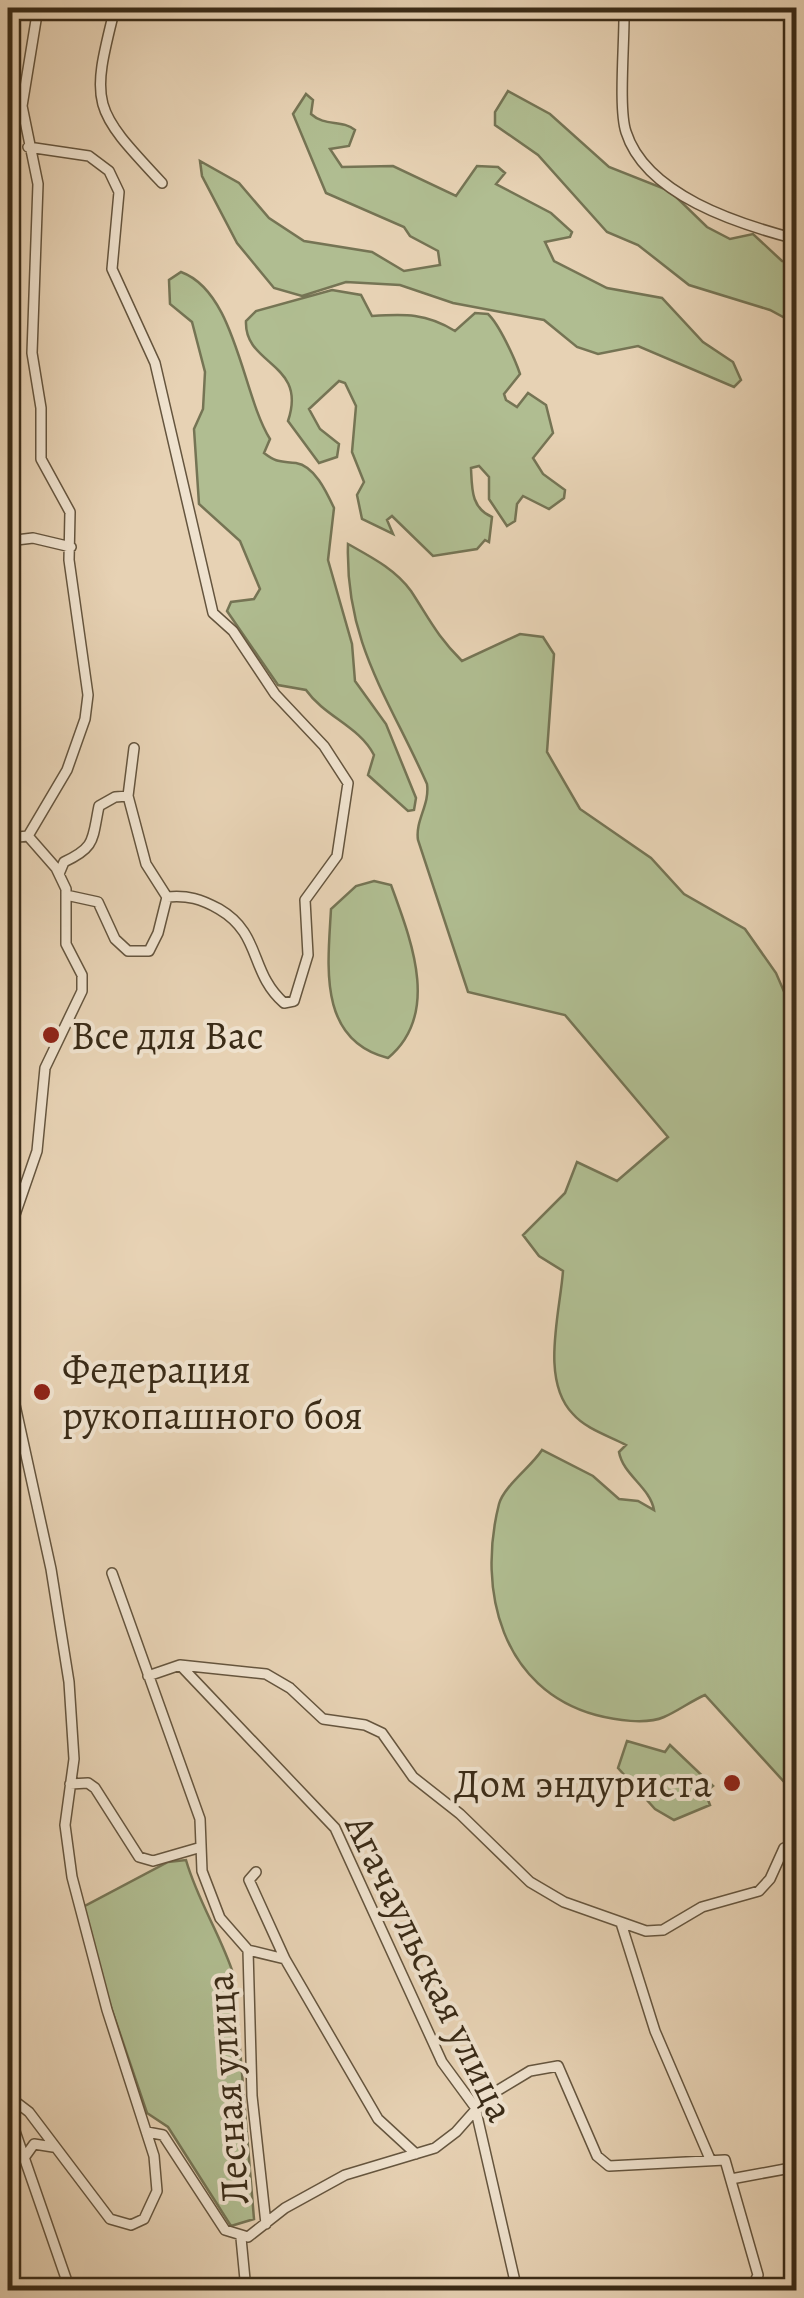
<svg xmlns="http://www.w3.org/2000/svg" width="804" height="2298" font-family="Alegreya,serif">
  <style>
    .green { fill: #b0bd91; stroke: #757454; stroke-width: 2.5 }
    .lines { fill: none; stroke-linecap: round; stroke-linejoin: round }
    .minor-casing { stroke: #65553e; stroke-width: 12 }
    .minor { stroke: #efe2ce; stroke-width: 9 }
    .poi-dot { fill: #8f2418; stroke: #efe2ce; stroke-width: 4 }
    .labels { text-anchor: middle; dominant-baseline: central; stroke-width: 8; stroke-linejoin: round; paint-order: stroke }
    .poi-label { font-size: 40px; fill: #3a2b17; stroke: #efe2ce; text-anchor: start }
    .street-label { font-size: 40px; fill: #3a2b17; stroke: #efe2ce }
  </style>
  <rect width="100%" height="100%" fill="#e7d2b4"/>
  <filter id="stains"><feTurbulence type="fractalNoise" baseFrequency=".002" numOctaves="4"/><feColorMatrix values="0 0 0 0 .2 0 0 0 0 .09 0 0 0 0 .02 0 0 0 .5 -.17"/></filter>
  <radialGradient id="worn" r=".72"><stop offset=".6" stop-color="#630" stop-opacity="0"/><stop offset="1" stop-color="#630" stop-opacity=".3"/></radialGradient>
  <path class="green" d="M508 91 550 114 609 167 670 191 707 227 730 239 753 234 782 261 796 262V324L770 310 689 285 638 245 607 232 538 155 495 125V112Z
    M306 94 313 100 311 114C325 127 342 119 355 130L349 146 330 149 342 167 393 166 456 196 477 166 498 167 505 173 496 184 551 213 572 232 570 237 545 242 554 261 607 288 662 298 703 342 733 362 741 380 734 387 638 346 598 354 577 347 544 320 453 303 400 285 346 282 302 296 274 288 237 243 202 176 200 161 239 183 269 218 304 241 372 252 404 271 440 265 438 251 410 236 404 227 326 193 293 114Z
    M181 272C236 292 242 394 270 439L264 453C277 463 280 461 296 463 315 466 327 493 334 508L328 560 352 644 355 681 386 724 416 798 414 810 408 811 368 775 374 755C359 726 325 717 306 690L278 685 227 611 231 602 254 599 260 589 240 541 199 504 194 429 203 409 205 372 192 322 170 304 169 280Z
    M332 290 361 295 372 316C405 314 426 313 455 331L475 313 488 314C499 324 515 359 520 374L504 394 506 400 517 407 528 393 546 405 553 433 533 458 543 474 565 490 564 498 549 509 523 496 517 504 515 521 507 526 489 499V477L479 466 471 468C472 489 471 508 492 517L489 542 485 540 477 549 433 556 392 516 387 520 393 534 362 519 357 495 364 482 352 452 356 406 345 383 339 381 309 409 320 429 339 444 337 457 319 463 288 421C308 362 244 366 246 321L256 311Z
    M348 544C371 557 395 569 411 591 430 620 437 636 462 661L520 634 543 637 554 654 547 752 580 809 651 858 684 894 745 929 776 973 792 1010 787 1105 796 1119V1795L705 1695C691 1701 678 1711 664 1717 646 1725 615 1720 596 1715 502 1689 477 1591 499 1504 504 1486 531 1467 542 1450L593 1476 619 1499 638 1501 654 1510C650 1487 623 1475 619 1452L626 1445C609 1436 586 1429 573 1414 540 1380 560 1313 563 1271L539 1256 523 1235 565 1193 577 1162 617 1181 668 1137 565 1015 468 992 418 840C415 820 430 805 427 784 389 698 345 643 348 544Z
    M374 881 391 885C411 940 441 1014 388 1058 317 1040 328 965 331 909L356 886Z
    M627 1741 665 1752 670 1745 713 1786 705 1792 710 1805 674 1820 655 1809 618 1768Z
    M186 1860C198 1902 221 1935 234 1976L254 2219 231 2226 168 2127 147 2113 97 1966 83 1907 168 1862Z"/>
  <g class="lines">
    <g class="minor-casing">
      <path id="minor" d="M115 8C90 106 92 108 162 183
        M624 8C625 38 618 108 626 132 646 195 738 224 796 239
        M8 99 22 106
        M28 147 89 156 109 171 119 192 112 269 155 363 213 613 233 631 275 694 324 746 348 783 337 856 305 900 308 955 294 1001 284 1003C249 972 262 934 219 909 201 899 188 895 167 897
        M8 541 33 538 71 547
        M128 796 146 864 167 897
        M8 838 28 836
        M59 874 64 862C96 847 92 840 99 806L115 797 128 796 134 748
        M66 895 98 902 115 939 128 951H149L158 933 167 897
        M8 1235 37 1151 45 1068 82 991V975L66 944V889L56 868 28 836 67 770 85 719 88 695 69 560 70 512 41 459V408L32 353 38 184 22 106 38 8
        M8 1373 51 1569 69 1682 74 1759 65 1825 72 1877 107 2010 154 2156 157 2191 144 2219 131 2225 110 2219 29 2112 8 2096
        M112 1573 200 1819 202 1871 220 1918 248 1950 285 1959 378 2119 416 2154
        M180 1665 266 1674 290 1688 323 1719 365 1725 382 1733 413 1777 460 1814 530 1882 564 1902 646 1931 663 1930 702 1907 759 1891 770 1879 784 1848
        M148 1676 180 1665 335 1828 442 2062 475 2107 517 2290
        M70 1784 88 1783 95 1788 139 1857 153 1861 198 1848
        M256 1872 249 1880 285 1959
        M621 1923 655 2031 710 2159
        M248 1950 252 2096 266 2224
        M8 2111 70 2290
        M147 2132 163 2135 225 2230 248 2237 285 2208 345 2175 435 2148 456 2132 487 2097 530 2071 558 2066 597 2156 609 2166 725 2160 758 2275 751 2290
        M24 2158 34 2144 53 2147
        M731 2179 796 2167
        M241 2238 246 2290"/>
    </g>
    <use href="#minor" class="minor"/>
  </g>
  <g class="poi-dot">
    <circle cx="51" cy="1035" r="10"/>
    <circle cx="42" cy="1392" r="10"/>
    <circle cx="732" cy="1783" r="10"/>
  </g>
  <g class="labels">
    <g class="poi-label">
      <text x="71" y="1035">Все для Вас</text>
      <text x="62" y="1369">Федерация<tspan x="62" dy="46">рукопашного боя</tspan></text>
      <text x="712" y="1783" text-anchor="end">Дом эндуриста</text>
    </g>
    <g class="street-label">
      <text transform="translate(430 1968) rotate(64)">Агачаульская улица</text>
      <text transform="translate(227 2089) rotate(-94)">Лесная улица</text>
    </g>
  </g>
  <rect width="804" height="2298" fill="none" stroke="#e7d2b4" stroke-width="40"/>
  <rect x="10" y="10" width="784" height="2278" fill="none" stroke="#3a2b17" stroke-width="5"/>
  <rect x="20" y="20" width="764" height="2258" fill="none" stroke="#3a2b17" stroke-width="2.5"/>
  <rect width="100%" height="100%" filter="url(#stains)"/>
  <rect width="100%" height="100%" fill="url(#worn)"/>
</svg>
